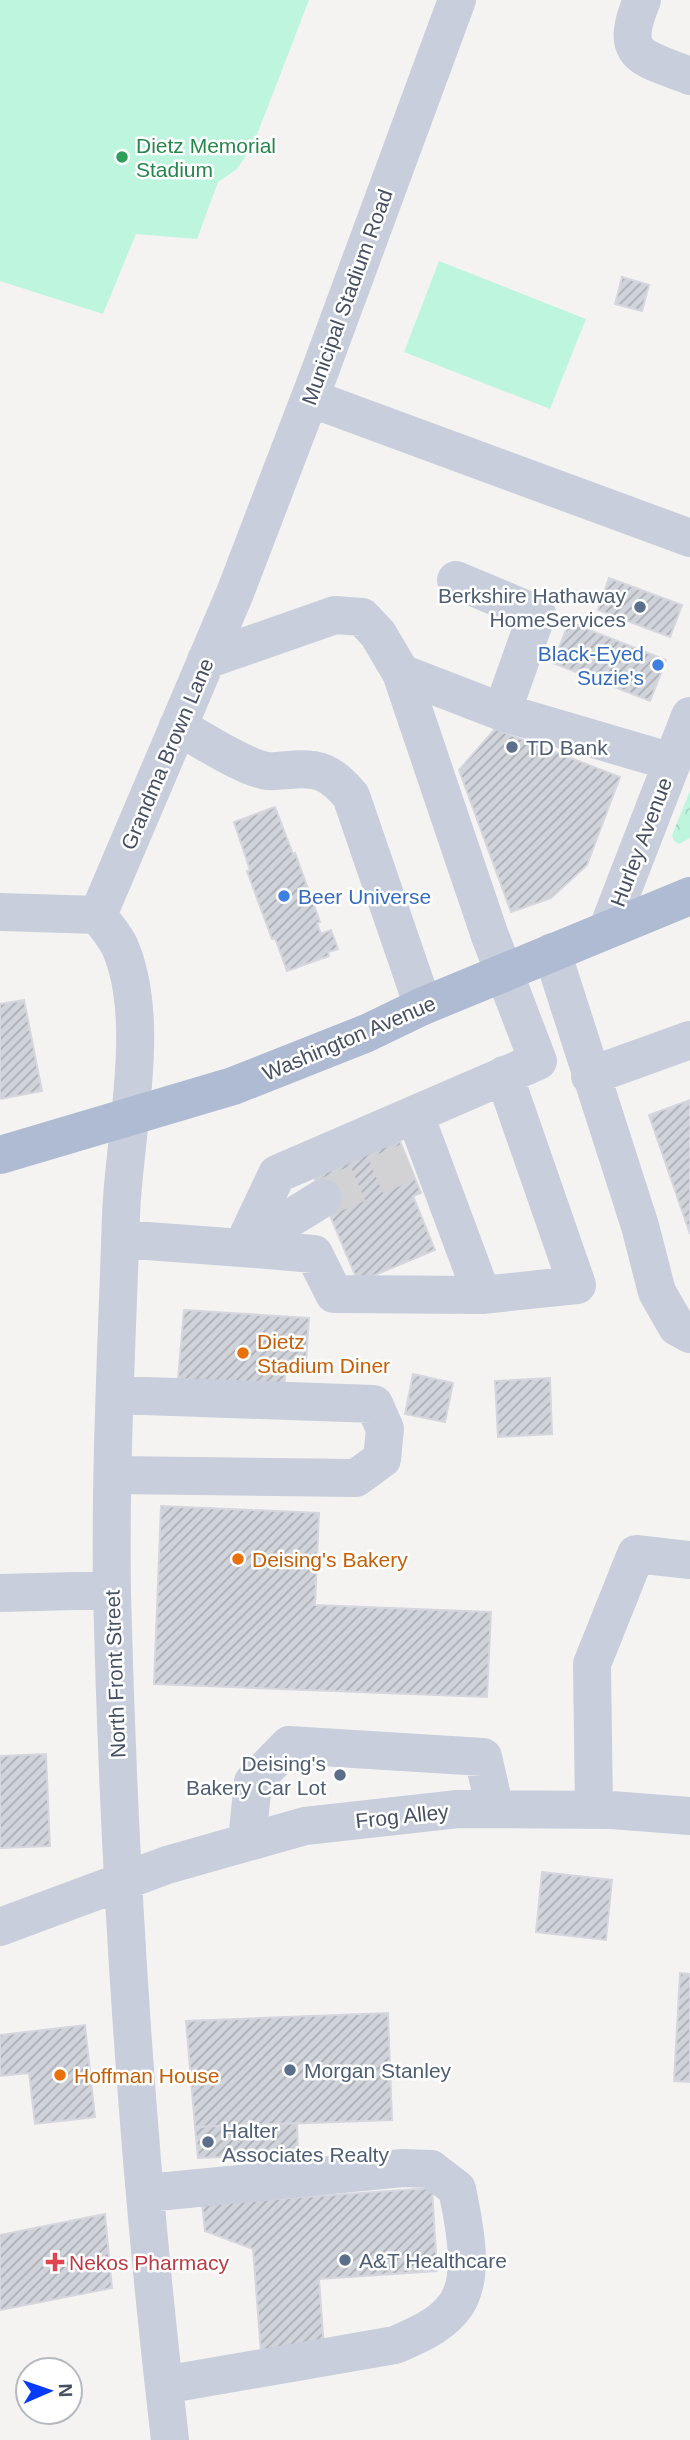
<svg xmlns="http://www.w3.org/2000/svg" width="690" height="2440" font-family="Helvetica,sans-serif">
  <style>
    .grass { fill: #bef5df }
    .forest { fill: url(#forest-crowns) }
    .building { fill: url(#building-hatch); stroke: #d6d6de; stroke-width: 2 }
    .lines { fill: none; stroke-linecap: round; stroke-linejoin: round }
    .minor-tunnel { stroke: #d2d2d5; stroke-width: 38; stroke-dasharray: 38 19; stroke-linecap: butt }
    .minor { stroke: #c8cedb; stroke-width: 38 }
    .major { stroke: #afbad3; stroke-width: 38 }
    .leisure-dot { fill: #2e9e5b; stroke: #fff; stroke-width: 2.5 }
    .service-dot { fill: #5c6f8a; stroke: #fff; stroke-width: 2.5 }
    .shop-dot { fill: #3f7fe0; stroke: #fff; stroke-width: 2.5 }
    .food-dot { fill: #e8710a; stroke: #fff; stroke-width: 2.5 }
    .health-dot { fill: #e0444e; stroke: #fff; stroke-width: 2.5 }
    .labels { text-anchor: middle; dominant-baseline: central; stroke-width: 5; stroke-linejoin: round; paint-order: stroke }
    .leisure-label { font-size: 21px; fill: #27864d; stroke: #fff; text-anchor: start }
    .street-label { font-size: 21px; fill: #475062; stroke: #fff }
    .service-label { font-size: 21px; fill: #4e5e75; stroke: #fff; text-anchor: start }
    .shop-label { font-size: 21px; fill: #366cbe; stroke: #fff; text-anchor: end }
    .food-label { font-size: 21px; fill: #c56008; stroke: #fff; text-anchor: start }
    .health-label { font-size: 21px; fill: #be3a42; stroke: #fff; text-anchor: start }
  </style>
  <defs>
    <pattern id="forest-crowns" width="20" height="18" patternUnits="userSpaceOnUse" patternTransform="scale(1.75)"><rect width="20" height="18" fill="#bef5df"/><path d="M2 6a3 3 0 1 1 6 0M12 15a3 3 0 1 1 6 0" fill="none" stroke="#a5d4c2"/></pattern>
    <pattern id="building-hatch" width="6" height="6" patternUnits="userSpaceOnUse" patternTransform="scale(1.75)"><rect width="6" height="6" fill="#d1d3da"/><path d="M-1 1l2-2M0 6l6-6M5 7l2-2" fill="none" stroke="#abaeb4"/></pattern>
  </defs>
  <rect width="100%" height="100%" fill="#f5f3f2"/>
  <path class="grass" d="M0 0H309L253 145 237 169 218 182 197 239 136 234 103 314 0 281Z
    M439 261 586 319 550 409 404 352Z"/>
  <path class="forest" d="M690 791V838L679 844 674 841 672 835Z"/>
  <path class="building" d="M622 277 649 285 642 311 615 304Z
    M609 578 682 605 670 637 598 610Z
    M569 622 666 660 650 701 553 663Z
    M495 729 620 777 587 865 551 898 511 912 459 770Z
    M275 807 293 854 295 853 320 922 317 923 321 934 331 930 338 949 328 952 329 956 287 971 275 938 272 939 247 871 250 870 234 822Z
    M24 1000 42 1091 0 1099V1004Z
    M690 1100V1234L649 1115Z
    M399 1139 421 1193 413 1196 435 1250 358 1282 313 1175Z
    M184 1310 309 1318 306 1362 286 1360 284 1391 178 1379Z
    M413 1374 453 1383 445 1422 405 1414Z
    M550 1378 552 1434 498 1437 495 1381Z
    M161 1506 319 1513 315 1605 491 1612 487 1697 154 1684Z
    M46 1754 50 1846 0 1848V1756Z
    M542 1872 612 1880 606 1940 536 1932Z
    M680 1973 690 1974V2082L674 2081Z
    M388 2013 392 2120 195 2127 186 2021Z
    M85 2025 95 2117 35 2124 29 2073 0 2076V2035Z
    M297 2123 298 2154 198 2158 195 2127Z
    M432 2188 437 2271 319 2279 324 2349 261 2353 253 2249 205 2231 202 2204Z
    M105 2214 112 2288 0 2310V2235Z"/>
  <g class="lines">
    <path class="minor-tunnel" d="M323 1198 408 1162"/>
    <path class="minor" d="M642 0C618 58 642 57 690 76
      M310 398 690 538
      M456 580 537 614 502 712
      M401 673 502 712 672 762
      M178 726C198 738 246 768 267 771 273 772 282 770 289 770 319 767 332 773 351 796L423 1006
      M0 912 98 915
      M98 915C105 925 115 936 120 947 152 1021 124 1135 121 1215 117 1340 110 1467 112 1593 119 1876 137 2159 170 2440
      M98 915 235 593 320 371 457 0
      M608 928 690 716
      M552 952 640 1226 657 1292 677 1327 690 1334
      M590 1076 690 1040
      M415 1115 482 1295 577 1285 504 1075
      M120 1239 242 1248 277 1174 538 1061 490 936 401 673 378 634 362 617 335 615 206 660
      M242 1248 314 1254 334 1294 482 1295
      M242 1248 323 1198
      M113 1475 356 1478 382 1459 385 1429 374 1404 116 1395
      M0 1593 112 1590
      M594 1810 592 1664 636 1554 690 1560
      M247 1841 253 1782 289 1745 483 1757 495 1809
      M0 1927 167 1865 305 1826 458 1809 611 1810 690 1816
      M147 2193 403 2168 431 2169 457 2189C464 2224 478 2283 451 2311 436 2328 415 2336 395 2345L164 2385"/>
    <path class="major" d="M0 1155 233 1086 367 1033 423 1006 690 896"/>
  </g>
  <circle class="leisure-dot" cx="122" cy="157" r="7"/>
  <g class="service-dot">
    <circle cx="640" cy="607" r="7"/>
    <circle cx="512" cy="747" r="7"/>
    <circle cx="340" cy="1775" r="7"/>
    <circle cx="290" cy="2070" r="7"/>
    <circle cx="208" cy="2142" r="7"/>
    <circle cx="345" cy="2260" r="7"/>
  </g>
  <g class="shop-dot">
    <circle cx="658" cy="665" r="7"/>
    <circle cx="284" cy="896" r="7"/>
  </g>
  <g class="food-dot">
    <circle cx="243" cy="1353" r="7"/>
    <circle cx="238" cy="1559" r="7"/>
    <circle cx="60" cy="2075" r="7"/>
  </g>
  <path class="health-dot" d="M51.5 2251.5h7v7h7v7h-7v7h-7v-7h-7v-7h7z"/>
  <g class="labels">
    <g class="leisure-label">
      <text x="136" y="145">Dietz Memorial<tspan x="136" dy="24">Stadium</tspan></text>
    </g>
    <g class="street-label">
      <text transform="translate(347 297) rotate(-70)">Municipal Stadium Road</text>
      <text transform="translate(167 754) rotate(-67)">Grandma Brown Lane</text>
      <text transform="translate(641 842) rotate(-69)">Hurley Avenue</text>
      <text transform="translate(349 1038) rotate(-23)">Washington Avenue</text>
      <text transform="translate(115 1674) rotate(-92)">North Front Street</text>
      <text transform="translate(402 1816) rotate(-6)">Frog Alley</text>
    </g>
    <g class="service-label">
      <text x="626" y="595" text-anchor="end">Berkshire Hathaway<tspan x="626" dy="24">HomeServices</tspan></text>
      <text x="526" y="747">TD Bank</text>
      <text x="326" y="1763" text-anchor="end">Deising's<tspan x="326" dy="24">Bakery Car Lot</tspan></text>
      <text x="304" y="2070">Morgan Stanley</text>
      <text x="222" y="2130">Halter<tspan x="222" dy="24">Associates Realty</tspan></text>
      <text x="359" y="2260">A&amp;T Healthcare</text>
    </g>
    <g class="shop-label">
      <text x="644" y="653">Black-Eyed<tspan x="644" dy="24">Suzie's</tspan></text>
      <text x="298" y="896" text-anchor="start">Beer Universe</text>
    </g>
    <g class="food-label">
      <text x="257" y="1341">Dietz<tspan x="257" dy="24">Stadium Diner</tspan></text>
      <text x="252" y="1559">Deising's Bakery</text>
      <text x="74" y="2075">Hoffman House</text>
    </g>
    <g class="health-label">
      <text x="69" y="2262">Nekos Pharmacy</text>
    </g>
  </g>
  <g transform="translate(49 2391) rotate(88)"><circle r="33" fill="#ffffff" stroke="#b5b9c0" stroke-width="2"/>
  <path d="M0-5L12 26L0 18L-12 26Z" fill="#063bfb"/>
  <text y="-10" font-size="19" font-weight="bold" text-anchor="middle" fill="#475062">N</text>
  </g>
</svg>
